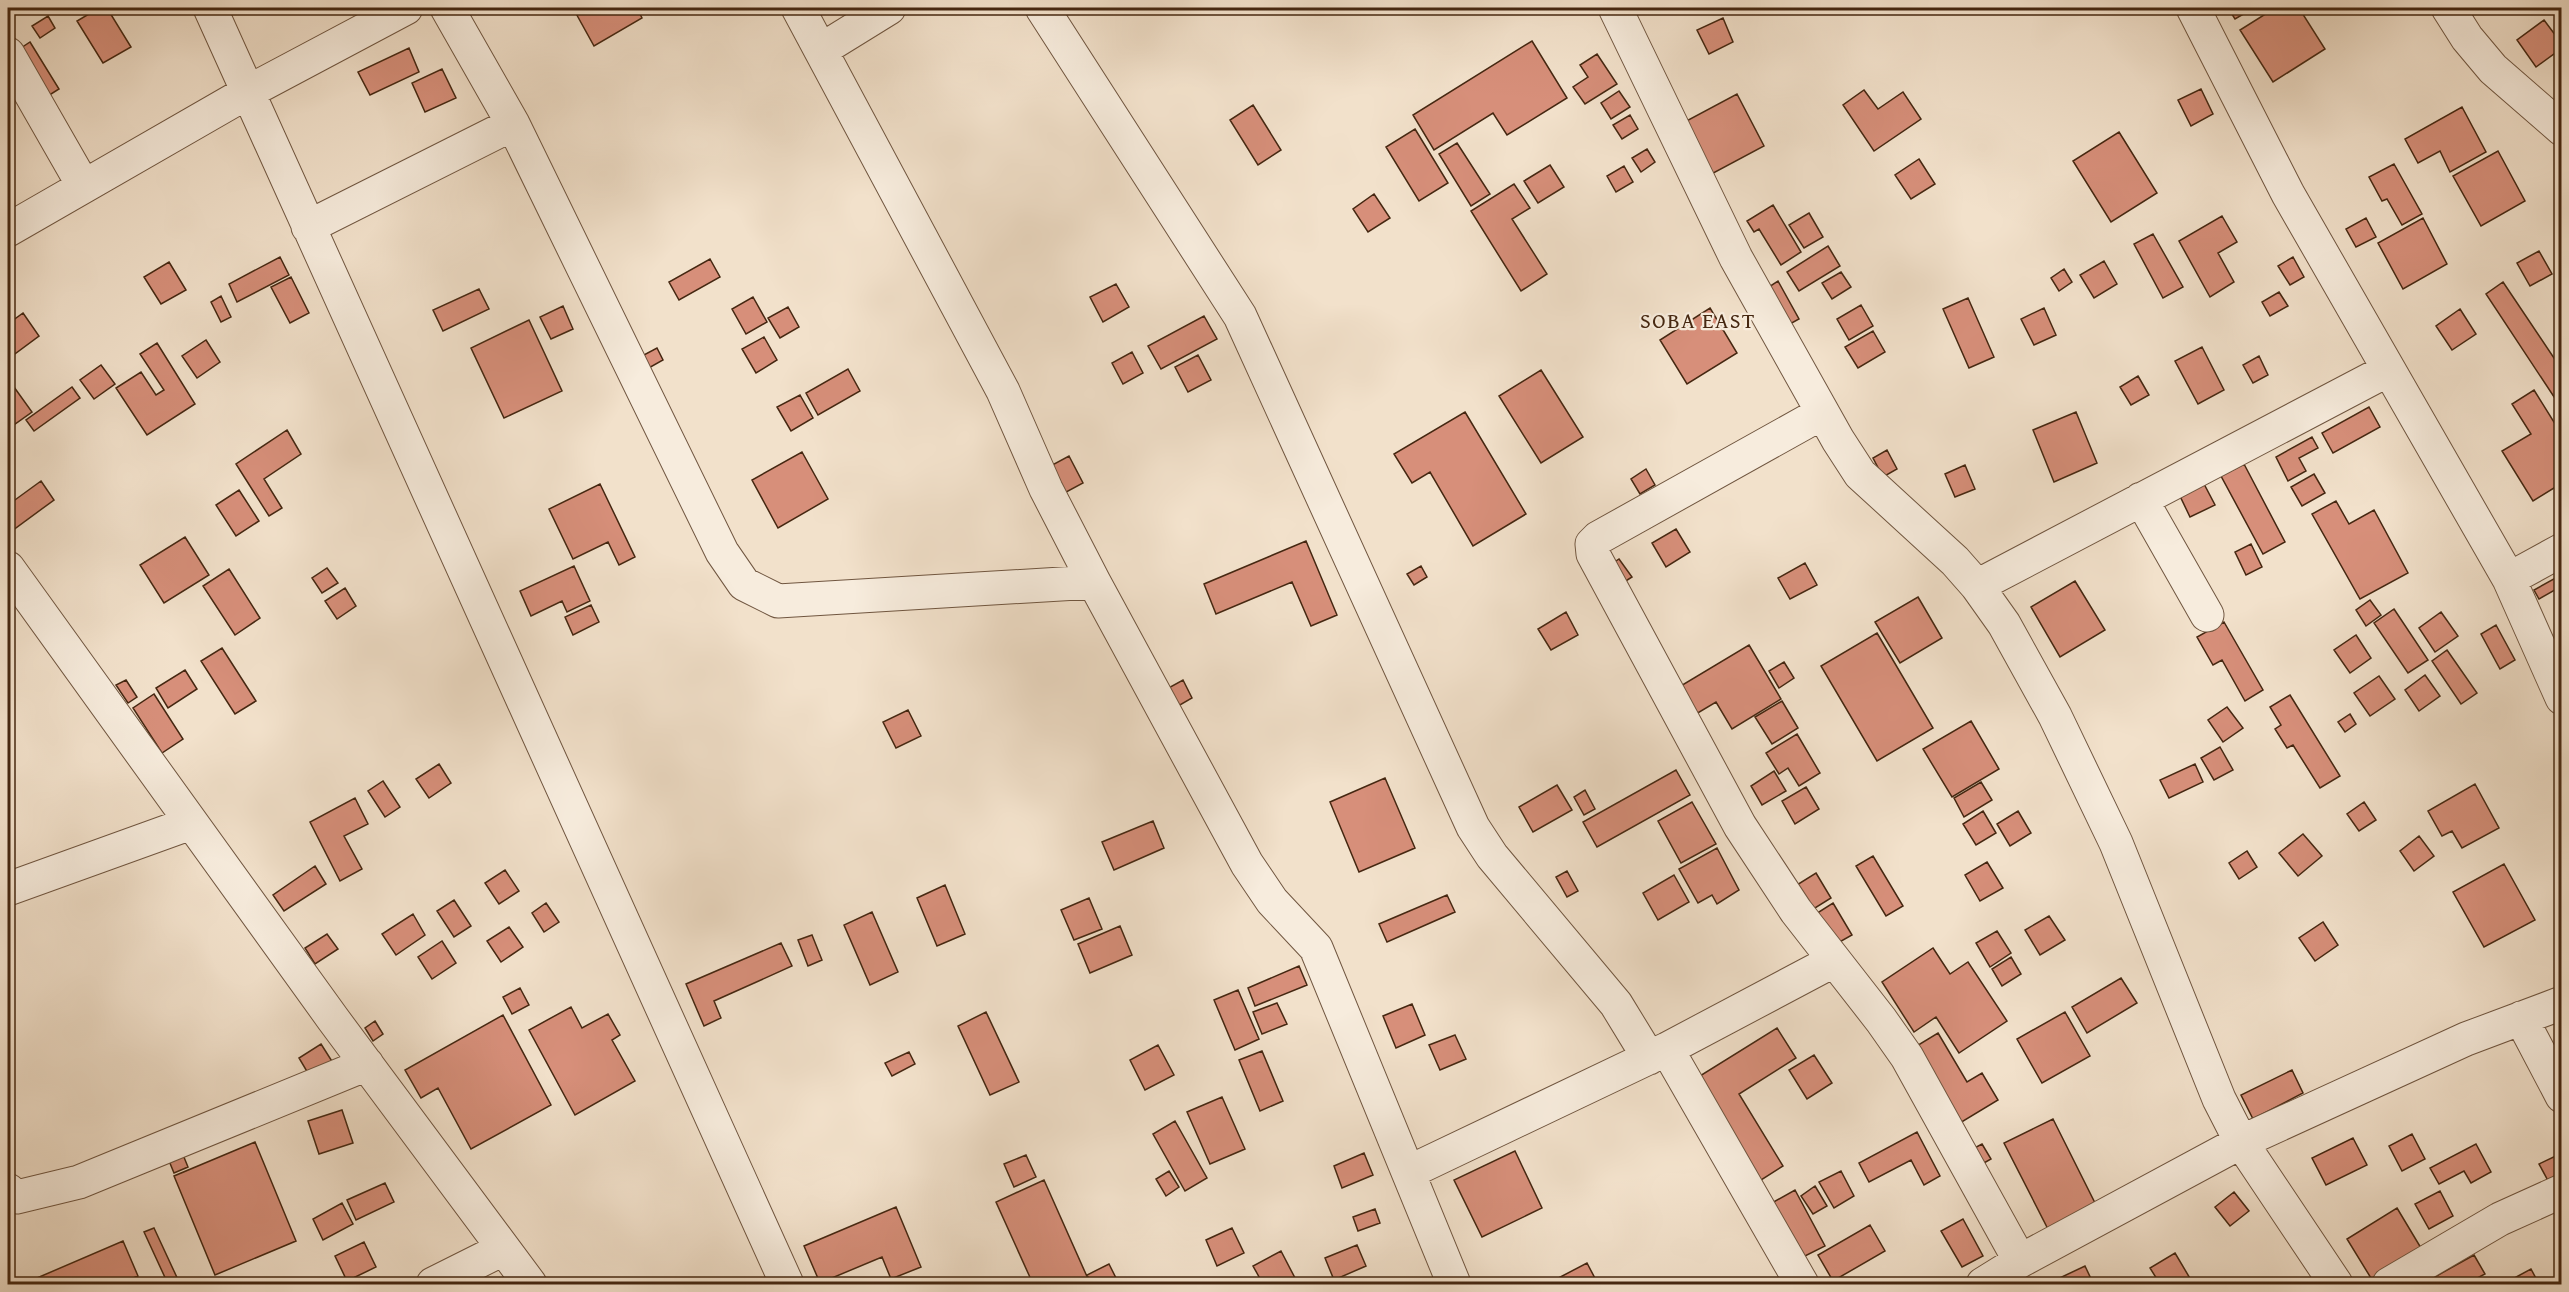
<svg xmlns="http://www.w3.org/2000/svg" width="2569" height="1292" font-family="'Gentium Book Plus',serif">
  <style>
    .building { fill: #d78f7a; stroke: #452711; stroke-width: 1.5 }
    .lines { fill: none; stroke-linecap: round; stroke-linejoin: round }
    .minor-casing { stroke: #705640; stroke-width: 35 }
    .minor { stroke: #f7ecdd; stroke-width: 33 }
    .labels { text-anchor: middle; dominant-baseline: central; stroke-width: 4.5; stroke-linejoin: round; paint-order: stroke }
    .quarter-label { font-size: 22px; letter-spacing: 1.5px; fill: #452711; stroke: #f7ecdd }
  </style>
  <rect width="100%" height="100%" fill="#f2e1cb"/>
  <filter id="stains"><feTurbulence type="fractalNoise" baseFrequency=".00333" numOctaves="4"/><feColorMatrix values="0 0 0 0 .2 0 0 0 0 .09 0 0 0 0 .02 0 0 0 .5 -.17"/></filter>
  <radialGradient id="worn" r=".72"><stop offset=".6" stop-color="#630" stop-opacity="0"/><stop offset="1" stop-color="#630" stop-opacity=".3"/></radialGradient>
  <path class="building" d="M99 8H107L131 47 103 63 77 21Z
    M573 8H637L642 18 594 46Z
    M2228 8H2254L2235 19Z
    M2275 8H2299L2325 49 2273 82 2240 30Z
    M48 16 55 28 40 38 32 26Z
    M1723 18 1733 42 1709 54 1697 30Z
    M2544 20 2562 44V48L2536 67 2517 40Z
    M1532 41 1567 98 1507 135 1493 113 1434 150 1413 115Z
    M30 42 59 89 40 101 12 54Z
    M409 48 419 72 370 95 358 72Z
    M1597 54 1617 84 1585 104 1573 87 1588 77 1580 65Z
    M442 69 456 98 425 112 412 83Z
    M2201 89 2213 114 2191 126 2178 100Z
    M1864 90 1878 109 1903 92 1921 119 1874 151 1843 105Z
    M1619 91 1630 107 1611 119 1601 103Z
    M1737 94 1764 146 1704 178 1677 126Z
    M1253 105 1281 150 1258 165 1230 120Z
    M2462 107 2486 152 2450 172 2440 151 2418 163 2405 139Z
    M1630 115 1638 129 1622 139 1613 125Z
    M1415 129 1448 183 1419 201 1386 147Z
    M2119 132 2157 193 2111 222 2073 161Z
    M1457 143 1490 194 1471 206 1439 154Z
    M1647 149 1655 162 1641 172 1632 158Z
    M2498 151 2525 201 2481 226 2453 176Z
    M1919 159 1935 184 1911 199 1895 175Z
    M2394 164 2422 214 2402 225 2387 199 2382 201 2369 177Z
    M1550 165 1564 187 1538 203 1524 181Z
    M1624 166 1633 182 1616 192 1607 176Z
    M1514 184 1530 208 1512 219 1547 274 1521 291 1471 211Z
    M1374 194 1390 218 1368 232 1353 209Z
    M1773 205 1801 252 1781 265 1759 229 1754 232 1747 221Z
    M1809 213 1823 237 1804 248 1789 225Z
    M2222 216 2237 242 2218 253 2234 282 2210 297 2179 241Z
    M2366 218 2376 237 2356 247 2346 229Z
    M2423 218 2447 264 2403 289 2378 243Z
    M2153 234 2183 287 2163 298 2134 244Z
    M1828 246 1840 266 1799 291 1787 272Z
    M2539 251 2552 274 2530 286 2517 263Z
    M280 257 289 275 237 302 229 284Z
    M2293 257 2304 277 2290 285 2278 266Z
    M710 259 720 277 679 300 669 282Z
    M2104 261 2117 284 2094 298 2080 275Z
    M169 262 186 290 161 304 144 277Z
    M2064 269 2072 282 2059 291 2051 278Z
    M1841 272 1851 287 1832 299 1822 283Z
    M291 277 309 313 290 323 271 287Z
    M1778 281 1799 319 1781 329 1761 292Z
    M2503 282 2562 370V409L2486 294Z
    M1116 284 1129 307 1103 322 1090 297Z
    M479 289 489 309 443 331 433 310Z
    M2279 292 2288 306 2270 316 2262 302Z
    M221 296 231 317 221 322 211 302Z
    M753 297 767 322 746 334 732 309Z
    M1968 298 1994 357 1969 368 1943 309Z
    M1861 305 1873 326 1849 340 1837 319Z
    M563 306 573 329 551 339 540 317Z
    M788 307 799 327 780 338 768 318Z
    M1710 308 1737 353 1687 384 1660 340Z
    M2044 308 2056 335 2034 345 2021 319Z
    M2460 309 2476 334 2452 350 2436 326Z
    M23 313 39 336 8 359V324Z
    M1204 316 1217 339 1161 369 1148 346Z
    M529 320 562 391 504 418 471 348Z
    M1873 331 1885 352 1858 368 1845 347Z
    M764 337 777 360 756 373 742 349Z
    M206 340 220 362 197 378 182 356Z
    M157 343 195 404 147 435 116 388 141 372 156 395 164 390 140 354Z
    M2202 347 2224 390 2198 404 2175 361Z
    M657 348 663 360 647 369 640 357Z
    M1132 352 1143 373 1123 384 1112 363Z
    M1198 355 1211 380 1188 392 1175 367Z
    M2259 356 2268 375 2253 383 2243 365Z
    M101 365 115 384 94 399 80 380Z
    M848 369 860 391 818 415 806 393Z
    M1541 370 1583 437 1541 463 1499 396Z
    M2138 376 2149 395 2131 405 2120 387Z
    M14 387 32 412 8 429V392Z
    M72 387 80 398 34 431 26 420Z
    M2534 390 2562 435V483L2533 501 2502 451 2531 434 2512 404Z
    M800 395 813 418 791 431 777 407Z
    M2369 407 2380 427 2333 453 2322 433Z
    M1465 412 1526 514 1473 546 1430 472 1412 483 1394 454Z
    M2076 412 2097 463 2054 482 2033 430Z
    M287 430 301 454 264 479 282 508 269 516 236 464Z
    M2312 437 2318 448 2299 458 2306 471 2288 481 2276 457Z
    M1887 450 1897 469 1883 477 1873 458Z
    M802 452 828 499 778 528 752 480Z
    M1069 456 1083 483 1057 497 1043 470Z
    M2244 464 2285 542 2263 554 2221 476Z
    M1965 465 1975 489 1955 497 1945 474Z
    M1646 469 1655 485 1640 494 1631 479Z
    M2314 474 2325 493 2302 506 2291 487Z
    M41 481 54 500 9 533 8 505Z
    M2203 482 2215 505 2190 517 2179 494Z
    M600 484 635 557 619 565 608 542 573 559 549 509Z
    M239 490 259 521 236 536 216 505Z
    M2336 501 2349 524 2374 510 2408 573 2360 599 2312 514Z
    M1676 529 1690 552 1666 567 1652 543Z
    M185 537 209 575 164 603 140 565Z
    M1306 541 1337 615 1311 626 1292 582 1216 614 1204 584Z
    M2251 544 2262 567 2246 575 2235 552Z
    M1619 559 1632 577 1615 588 1603 570Z
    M1805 563 1817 585 1790 599 1778 578Z
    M574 566 590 601 567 612 562 601 531 616 520 591Z
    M1421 566 1427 577 1414 585 1407 574Z
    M327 568 338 583 322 593 312 578Z
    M229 569 260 618 235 635 203 586Z
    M2559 576 2562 586 2539 599 2534 590Z
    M2075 581 2105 630 2060 657 2031 607Z
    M345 588 356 606 337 619 325 601Z
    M1918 597 1942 638 1900 663 1875 622Z
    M2370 600 2381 615 2366 626 2356 610Z
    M591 605 599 622 573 635 565 617Z
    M2394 609 2428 660 2408 673 2374 623Z
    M1566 612 1578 635 1551 650 1538 629Z
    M2441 612 2458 636 2435 652 2419 628Z
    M2224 622 2263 690 2245 701 2222 660 2213 665 2197 637Z
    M2496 625 2515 660 2500 669 2481 634Z
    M1877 633 1933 728 1877 761 1821 666Z
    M2356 635 2371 658 2350 673 2334 650Z
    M1749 645 1781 699 1732 729 1716 702 1686 720 1669 693Z
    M222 648 256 701 235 714 201 661Z
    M2447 650 2477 693 2461 704 2432 661Z
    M1784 662 1794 678 1779 688 1769 671Z
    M185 670 197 689 168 708 156 688Z
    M2425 675 2440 696 2419 711 2405 690Z
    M2379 676 2395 699 2370 716 2354 693Z
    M126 680 137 697 128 703 116 685Z
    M1183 680 1192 698 1173 709 1163 691Z
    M154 694 183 739 162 753 133 708Z
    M2290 695 2340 776 2320 788 2293 745 2287 748 2275 729 2281 725 2270 707Z
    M1782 701 1798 728 1772 744 1755 717Z
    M2227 707 2243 728 2223 742 2208 720Z
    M908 710 921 736 896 748 883 722Z
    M2350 714 2356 724 2345 732 2338 722Z
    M1971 721 1999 769 1952 797 1923 749Z
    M1797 734 1820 773 1799 786 1788 768 1779 774 1766 753Z
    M2220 747 2233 770 2214 780 2201 758Z
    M439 764 451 783 429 798 416 779Z
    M2195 764 2203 782 2169 798 2160 780Z
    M1676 770 1690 795 1597 847 1583 822Z
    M1774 771 1786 791 1762 805 1751 786Z
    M1385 778 1415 848 1359 872 1330 802Z
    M383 781 400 807 385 817 368 791Z
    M1981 782 1992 800 1964 817 1954 798Z
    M2475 784 2499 828 2462 848 2452 831 2442 836 2428 811Z
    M1557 785 1572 810 1533 832 1519 807Z
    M1806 787 1819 809 1795 824 1782 801Z
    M1585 790 1595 809 1584 815 1574 797Z
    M355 798 368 824 344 836 362 869 340 881 310 822Z
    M1692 802 1716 844 1681 863 1658 821Z
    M2364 802 2376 820 2359 831 2347 814Z
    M1983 811 1996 833 1976 845 1963 824Z
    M2018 811 2031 833 2010 846 1997 824Z
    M1153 821 1164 848 1114 870 1102 842Z
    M2303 834 2322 856 2298 876 2279 853Z
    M2419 836 2434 856 2414 871 2400 851Z
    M1717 848 1739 890 1717 904 1712 895 1698 903 1679 869Z
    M2247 851 2257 867 2239 879 2229 863Z
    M1873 856 1903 906 1886 916 1856 866Z
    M1987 862 2003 888 1980 901 1965 875Z
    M2504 864 2535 920 2484 947 2453 892Z
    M315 866 326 884 284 911 273 895Z
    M505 870 519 891 499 904 485 883Z
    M1567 871 1578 891 1567 897 1556 877Z
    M1816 873 1831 898 1807 913 1792 888Z
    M1674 875 1689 902 1658 920 1643 893Z
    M945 885 965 934 937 946 917 898Z
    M1447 895 1455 912 1387 942 1379 924Z
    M1089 898 1102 929 1074 940 1061 910Z
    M454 900 471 926 454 937 437 911Z
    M546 903 559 922 544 932 532 913Z
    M1833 903 1852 935 1829 948 1811 917Z
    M872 912 898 972 870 985 844 925Z
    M413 914 425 935 396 955 382 934Z
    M2049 916 2065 940 2040 955 2025 930Z
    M2323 922 2338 945 2315 961 2299 938Z
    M1120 926 1132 955 1090 973 1078 944Z
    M509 927 523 947 501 962 487 941Z
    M1997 931 2011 953 1990 967 1976 943Z
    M327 934 338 949 315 964 305 948Z
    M812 935 822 960 808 966 798 940Z
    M442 941 456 963 432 979 418 957Z
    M781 943 792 966 714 1001 721 1018 704 1026 686 984Z
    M1933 948 1950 974 1968 962 2007 1021 1959 1053 1936 1017 1914 1032 1882 982Z
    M2011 957 2021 974 2002 986 1992 969Z
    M1299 966 1307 985 1255 1006 1248 988Z
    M2121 978 2137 1003 2087 1033 2072 1007Z
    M520 988 529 1005 512 1014 503 997Z
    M1238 990 1259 1039 1235 1050 1214 1000Z
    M1277 1003 1287 1024 1262 1034 1253 1012Z
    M1412 1004 1425 1035 1396 1048 1383 1016Z
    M571 1007 582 1028 608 1014 620 1035 612 1040 635 1081 575 1115 529 1030Z
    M986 1012 1019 1082 990 1095 958 1026Z
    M2065 1012 2090 1056 2042 1083 2017 1039Z
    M503 1015 551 1105 471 1149 438 1088 421 1098 405 1070Z
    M375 1021 383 1034 373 1041 365 1028Z
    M1777 1028 1796 1058 1739 1094 1783 1166 1758 1182 1695 1079Z
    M1938 1033 1967 1082 1982 1073 1998 1100 1955 1126 1910 1050Z
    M1455 1035 1466 1059 1440 1070 1429 1045Z
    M321 1044 335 1066 312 1080 299 1058Z
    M1158 1045 1174 1075 1145 1090 1130 1060Z
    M1262 1051 1283 1101 1260 1111 1239 1060Z
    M909 1052 915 1064 892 1076 885 1063Z
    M1814 1055 1832 1083 1807 1099 1789 1070Z
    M2292 1070 2303 1093 2253 1119 2241 1095Z
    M1222 1097 1245 1149 1210 1164 1187 1112Z
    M342 1110 353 1143 319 1154 308 1121Z
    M2053 1119 2099 1211 2051 1235 2004 1143Z
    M1175 1121 1207 1178 1185 1191 1153 1134Z
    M1917 1132 1940 1176 1924 1185 1911 1160 1869 1182 1859 1163Z
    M2412 1134 2425 1159 2402 1171 2389 1146Z
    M2353 1138 2367 1165 2326 1185 2312 1158Z
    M255 1142 296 1241 215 1275 174 1176Z
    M1982 1144 1991 1159 1972 1170 1963 1154Z
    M2476 1144 2491 1172 2471 1183 2464 1171 2439 1184 2430 1168Z
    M179 1145 188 1167 174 1173 165 1151Z
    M1515 1151 1542 1208 1482 1237 1454 1180Z
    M1364 1153 1373 1175 1342 1188 1334 1166Z
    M2562 1153V1184L2552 1188 2539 1164Z
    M1026 1155 1036 1177 1014 1187 1004 1164Z
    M1169 1171 1179 1187 1166 1196 1156 1179Z
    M1841 1171 1854 1196 1834 1208 1819 1182Z
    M1044 1180 1089 1281 1081 1284H1033L996 1202Z
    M385 1183 394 1202 356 1220 347 1200Z
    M1815 1186 1827 1206 1813 1214 1801 1196Z
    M1795 1190 1825 1246 1799 1259 1770 1204Z
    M2440 1191 2453 1216 2429 1229 2415 1204Z
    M2234 1192 2249 1211 2230 1226 2215 1207Z
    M342 1203 353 1224 323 1240 313 1219Z
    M896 1207 921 1267 891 1279 882 1257 820 1283 804 1246Z
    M2397 1208 2424 1253 2374 1283 2347 1239Z
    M1375 1209 1380 1223 1358 1231 1353 1217Z
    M1963 1219 1983 1256 1962 1267 1941 1231Z
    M1870 1225 1885 1251 1833 1281 1818 1255Z
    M154 1228 180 1284H168L144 1232Z
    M1232 1228 1244 1253 1217 1266 1206 1240Z
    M123 1241 138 1276 119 1284H23Z
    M364 1242 376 1267 347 1281 335 1256Z
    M1357 1245 1366 1266 1334 1280 1325 1258Z
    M1281 1251 1295 1278 1282 1284H1263L1253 1266Z
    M2175 1253 2191 1280 2184 1284H2160L2150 1268Z
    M2474 1255 2485 1274 2466 1284H2434L2431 1279Z
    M1587 1263 1598 1284H1547Z
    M1109 1264 1119 1284H1092L1087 1275Z
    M2085 1266 2093 1283 2089 1284H2047Z
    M2531 1269 2539 1284H2509L2507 1282Z"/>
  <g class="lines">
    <g class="minor-casing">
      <path id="minor" d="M210 8 787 1284
        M447 8 513 124 722 552 744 584 778 601 1094 582
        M798 8 1003 391 1046 489 1094 582 1247 864 1272 901 1316 948 1454 1284
        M1042 8 1240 316 1473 827 1492 856 1616 1004 1649 1058
        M1615 8 1736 258 1838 440 1860 474 1955 561 1977 586 2004 624 2055 716 2116 843 2219 1099 2241 1142 2336 1284
        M2193 8 2288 194 2509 579 2562 698
        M2448 8 2467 38 2493 69 2562 129
        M821 50 889 8
        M8 54 83 185
        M308 227 513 124
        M8 230 248 92 406 8
        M1822 413 1598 538 1592 544 1593 554 1740 826 1796 911 1881 1020 1907 1057 2020 1261
        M2141 499 2207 615
        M8 568 333 1019 530 1284
        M2509 579 2562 550
        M1977 586 2388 370
        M8 889 191 823
        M2521 1018 2562 1096
        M1667 1049 1802 1284
        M1409 1172 1667 1049 1833 961
        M8 1190 17 1197 79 1182 367 1064
        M433 1284 503 1249
        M1983 1284 2020 1261 2241 1142 2466 1039 2562 1003
        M2389 1284 2500 1219 2562 1191"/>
    </g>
    <use href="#minor" class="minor"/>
  </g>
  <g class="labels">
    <g class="quarter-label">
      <text x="1698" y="320">SOBA EAST</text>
    </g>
  </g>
  <rect width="2569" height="1292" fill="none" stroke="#f2e1cb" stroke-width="30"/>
  <rect x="9" y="9" width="2551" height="1274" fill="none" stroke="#452711" stroke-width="3"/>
  <rect x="15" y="15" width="2539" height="1262" fill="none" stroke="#452711" stroke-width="1.5"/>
  <rect width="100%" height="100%" filter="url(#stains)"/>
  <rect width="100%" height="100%" fill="url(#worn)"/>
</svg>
